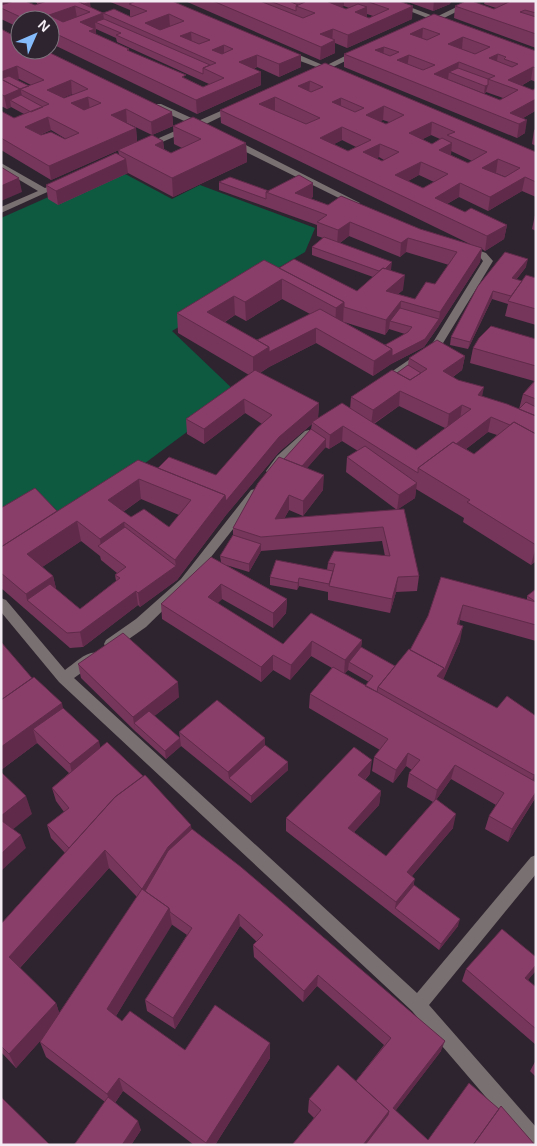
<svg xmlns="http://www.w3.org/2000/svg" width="537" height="1146" font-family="Arial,sans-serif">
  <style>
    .green { fill: #0e5a40 }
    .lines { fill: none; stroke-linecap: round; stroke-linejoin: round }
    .minor { fill: #797071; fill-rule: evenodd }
    .wall { fill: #76355b; fill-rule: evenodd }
    .shaded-wall { fill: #602b4a }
    .building { fill: #893e6a; stroke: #602b4a; fill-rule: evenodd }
  </style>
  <rect width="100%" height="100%" fill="#2d242f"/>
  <path class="green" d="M114 168 172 199 200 185 315 228 305 252 172 331 238 394 63 524 1 519V218Z"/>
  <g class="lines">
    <path class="minor" d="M384 1H394L436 17 469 1H478L442 19 441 21 425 26 422 24 430 19Z
      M284 51H290L325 66 355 51 362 53 331 68 332 72 325 71 315 75 311 73 319 68 284 55Z
      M155 104H161L198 121 232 106 239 108 204 125V128L197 127 146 149 142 147 143 145 191 124 155 108Z
      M230 140H236L360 203 353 205 230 144Z
      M1 163 45 188 61 181 65 184 1 213V207L38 191 1 169Z
      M466 246 486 253 493 261 440 348 389 383H381L380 381 381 379 432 344 483 261 480 257 463 251V247Z
      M309 430 315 434 313 437 285 462 276 474H268L266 471 277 456 305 431Z
      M255 489 261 493 259 496 189 585 146 627 116 648 111 649 106 648 104 644 106 640 136 619 181 579 251 490Z
      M1 598 6 600 65 670C74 664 87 650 98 653L100 657 98 661 74 678 417 993 531 857 536 855V874L429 1005 536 1127V1145H527L412 1011 59 682 1 612Z"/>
  </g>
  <path class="wall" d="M34 1H87L90 2V7L103 13 104 19 103 13 130 16V10L108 1H172L301 55V67L279 77 257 67 254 69 261 72V85L197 114 50 43V20H20V28L1 19V5H37V3ZM96 29 116 38 117 42 209 84 203 87 187 79 129 51V49L96 34Z
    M185 1H399L412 19 347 48 335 43V53L320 60ZM344 6 349 8 346 9 341 7ZM367 14 373 16 369 18 367 17Z
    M405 1H451L450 4 433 11Z
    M485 1H536V48L454 18 455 6 494 9 496 8 484 4Z
    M434 14 536 51V82L531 80 521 86 533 90 536 88V112L535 111 523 118 525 133 517 138 344 67V54ZM448 79 484 94 486 92 503 98 500 100Z
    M1 29 172 112 173 126 152 135 127 123H126L136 128 137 142 51 180 1 150V111L14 118 24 114 11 107 7 109 1 106ZM19 79 31 85 29 86 17 80ZM72 94H74L64 98H62ZM51 130 66 139 40 135Z
    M325 63 536 152V197L522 191 488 211 459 197 447 204 465 212 507 225 504 239 485 251 482 249 480 262 438 327 424 347 391 364 373 376 316 343 269 367 260 373 319 403 318 418 350 409 351 397 397 373 408 365 409 358 465 356 462 370 453 377 482 396 519 409 523 394 534 381 470 363 473 348 536 339V561L531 565 463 522 464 518 416 489 415 498 398 509 419 576 417 591 396 592 390 613 328 600V592L299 586 297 590 270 585V577L327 570 328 563 385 556 382 541 261 551 249 572 226 565 287 599 286 613 273 628 222 599 217 603 283 644 311 613 362 640 361 647 395 666 410 650 428 616 441 577 527 600V596L536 589V641L460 620 459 625 460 641 443 679 497 708 536 716V797L508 842 485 829 489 816 496 805 451 779 436 800 453 828 412 876 414 885 458 926 439 950 286 831V818L370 774 365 780 381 791 379 805 354 832 386 856 433 802 407 787 409 773 412 770 406 766 393 783 372 771 374 757 380 750 309 708 310 694 332 668 311 656 290 680 273 670 261 682 162 619 161 604 221 562 220 556 233 535V528L284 459 311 429 312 424 279 452 226 515 177 580 140 607 138 605 83 647 70 648 1 588V508L57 511 158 468 216 475 262 424 245 413 204 444 187 434 186 419 249 375 178 333 177 313 279 268 357 291 373 277 312 255V247L323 238 317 236V225L219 190V182L269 191 313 183V197L310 198 328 205 420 229 472 245 221 123 220 110ZM383 120 389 122 386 124 380 121ZM431 135 440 139 432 144 422 139ZM342 140 356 147 348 151 334 144ZM451 151 472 161 468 163 451 155ZM379 157 384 160 382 161 377 158ZM495 173H496L506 177H505ZM419 175 434 182 423 188 408 181ZM349 236 400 257 406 252 449 265 435 284 415 299 398 294 403 290 391 271V270L340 243ZM282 299 310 314 257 340 225 322 235 315 246 321ZM344 322 385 335 389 329 405 334 385 345ZM399 406 445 428 416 450 374 424ZM488 432 497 435 474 454 466 449ZM342 441 358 451 347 457 346 472 397 510 284 519 289 510 303 516 323 490 307 468 325 447 329 449ZM141 499 179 515 169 527 131 517 123 512ZM81 541 100 556 101 560 117 573 115 575 116 581 80 609 56 589 53 576 42 567ZM348 670 369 682 365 686 344 674Z
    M173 126 246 143 247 162 173 197 128 173 58 205 48 199 46 185 119 155 118 150 163 141 164 149 171 153 182 148 174 144Z
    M536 129V146L532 144 534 130Z
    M536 214V231L532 229 535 215Z
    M526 267 516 280 522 281 536 278V325L505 316 508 304 492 299 468 349 450 345 451 337 478 286Z
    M78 664 179 697 154 716 180 738 179 732 265 738V745L288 770 251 803 181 746 166 759 135 731 81 678Z
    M32 678 63 708 100 747 192 829 441 1051 395 1111 428 1140 535 1145H292L314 1118 308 1112 309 1099 356 1081 384 1045 317 986 303 1002 254 957 253 945 257 942 240 926 175 1029 147 1011 145 1000 187 935 171 924 116 1016 122 1021 185 1050 270 1058 215 1145H194L123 1091 115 1103 141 1130 131 1145H74L105 1102 46 1057 40 1042V1041L16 1068 1 1052V924L65 853 51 838 47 825 64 812 56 801 52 788 69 773 37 743 1 770ZM109 868 137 897 59 1013 56 1003 20 968Z
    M536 957V969L528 980 536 987V1045L462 981 466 969Z
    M536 1060V1077L530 1071Z"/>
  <path class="shaded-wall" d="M1 1H12L1 5Z
    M326 1H344V6L325 13Z
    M434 1H451L450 4 433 11Z
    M90 2 91 9 78 7Z
    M75 6 77 18 50 28 49 15Z
    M413 6 412 19 347 48 348 35Z
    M367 7V19L355 12Z
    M103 13 105 25 95 22 97 41 80 22Z
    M169 14 170 27 151 34 145 23Z
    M423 28 422 40 410 34Z
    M333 29 332 42 319 47 320 34Z
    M191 32 192 44 180 36Z
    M463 37 462 49 448 44Z
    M335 40V53L320 60 321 47Z
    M224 45V58L212 50Z
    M384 47 383 59 375 50Z
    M498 54 496 67 489 58Z
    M257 55V67L239 75V62Z
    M301 55V67L279 77V64Z
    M409 55 407 68 397 60Z
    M459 62 457 75 449 72 448 79 432 87 434 74Z
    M17 66 19 79 3 86 1 85V72Z
    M533 67 531 80 515 89 508 80Z
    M261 72V85L197 114 196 100Z
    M71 80 72 94 49 103 47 90Z
    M310 81 309 94 298 86Z
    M488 85 486 92 484 94 485 86Z
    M20 89 23 102 10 100 11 107 7 109 4 96Z
    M88 97 90 110 73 117 71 103Z
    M275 97V110L259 117V104Z
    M341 98V111L332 102Z
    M536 99 535 111 515 123 510 113Z
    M384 106 383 120 365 129 366 115Z
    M126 109 127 123 112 129 111 115Z
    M172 112 173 126 152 135 151 122Z
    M38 115 48 117 51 130 27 140 25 127Z
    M527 120 525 133 517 138 519 124Z
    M432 122 431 135 408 147 409 133Z
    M342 127V140L319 152 320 138Z
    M136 128 137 142 51 180 49 166Z
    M163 141 165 160 155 145Z
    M246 143 247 162 173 197 172 178Z
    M452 143 451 156 439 150Z
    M380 144 379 157 362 166 363 152Z
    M126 159 128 173 58 205 56 191Z
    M498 159 496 173 480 182 482 168Z
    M421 162 419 175 394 189 395 175Z
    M525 177 522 191 488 211 490 197Z
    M19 178 22 192 1 201V186Z
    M313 183V197L299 204 295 193Z
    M460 183 459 197 434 211 435 198Z
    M350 222 349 236 337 245 338 230Z
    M507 225 504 239 485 251 487 236Z
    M408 238 406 252 400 257 401 243Z
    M482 248 480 262 438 327 440 312Z
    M528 259 526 267 511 286 512 278Z
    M392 262 391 270 381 280V272Z
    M405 275 403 290 385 305 386 291Z
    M282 279V299L246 321 245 302Z
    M493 291 492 299 468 349 470 342Z
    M234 296 235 315 208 332 207 312Z
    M401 301 400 315 390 321 389 329 385 335 386 320Z
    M344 302 343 322 335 327 336 308Z
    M439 319 438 327 424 347 391 364 373 376 374 361Z
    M316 328V343L269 367 253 377V357L269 347Z
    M465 356 462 370 440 386 443 371Z
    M484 387 481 402 478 395Z
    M400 391 399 406 371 425 373 410Z
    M244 399 245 413 204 444V429Z
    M319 403 318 418 312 422V424L279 452 226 515 177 580 140 607 138 593 176 566 175 560 225 495 279 437Z
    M462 405 460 420 447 429 449 414Z
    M491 417 488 432 431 476 422 470Z
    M343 426 342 441 329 449 330 435Z
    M326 439V447L297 479V471Z
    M324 475 323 490 303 516V501Z
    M139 479 141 499 111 520 108 500Z
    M417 483 415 498 397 510 399 495Z
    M289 495V510L275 534V519Z
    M77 521 81 541 32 574 27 554Z
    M124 522 127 542 101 548 100 539Z
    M261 544V551L249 572V564Z
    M536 546V561L531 565Z
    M53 576 58 596 27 600 26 594Z
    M398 577 396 592 390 613 392 599Z
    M299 578V586L297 590 298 583Z
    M221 584 222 599 209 612 208 597Z
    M136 591 138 605 83 647 80 632Z
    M287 599 286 613 273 628V613Z
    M463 605 460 620 454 639 457 624Z
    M463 626 460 641 440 687 437 676Z
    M362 640 360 655 349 662 348 670 344 674 345 660Z
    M312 641 311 656 290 680 291 665Z
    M273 655V670L261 682V667Z
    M178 682 179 697 139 728 134 723 135 731 133 717Z
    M62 703 66 722 33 729 37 743 1 770V747Z
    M180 738 181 746 166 759 165 751Z
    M265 738V752L229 778 228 772Z
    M99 741 102 755 73 778 70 764Z
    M408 753 406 766 393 783 396 770Z
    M372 760 370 774 356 788 358 775Z
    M288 762V770L251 803V796Z
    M455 765 451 779 434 803 437 790Z
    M536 774V785L528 794 534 775Z
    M381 791 379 805 346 841 348 828Z
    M536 792 535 798 508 842 512 829Z
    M26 796 32 814 1 839V816Z
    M456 814 453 828 404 885 407 872Z
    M191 825 193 843 150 898 142 889 168 847Z
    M21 835 26 848 1 871V854Z
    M105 850 109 868 16 972 9 957Z
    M415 879 412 891 395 908 394 914 396 902Z
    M169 908 172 925 111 1024 107 1009Z
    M239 914 240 926 175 1029 173 1018Z
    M460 919 458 926 439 950 441 944Z
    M536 965V969L535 972 520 989 525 978Z
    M318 975 317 986 303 1002 304 991Z
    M56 1003 61 1018 16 1068 9 1054Z
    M445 1041 441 1051 390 1118 393 1108Z
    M270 1043V1058L215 1145H206V1143Z
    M119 1078 123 1091 112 1107 107 1094Z
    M389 1111 385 1124 369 1145H363Z
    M138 1121 141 1130 131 1145H122Z"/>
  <path class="building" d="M14 1H25L35 5 47 1H77L103 13 80 22 95 29 89 31 129 49 127 50 186 75 182 77 203 87 224 78 203 68 216 63 103 13 114 9 131 17 147 11 129 4 136 1H172L301 55 279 64 257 55 239 62 261 72 196 100 50 31V20H27L1 8V5ZM75 6 90 12 63 22 49 15ZM169 14 184 21 160 30 145 23ZM191 32 210 40 199 44 180 36ZM224 45 233 49 222 54 212 50Z
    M77 1H87L90 2 84 4Z
    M213 1H260L303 18 315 13 296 6 305 2 304 1H326L346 9 358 4 367 7 355 12 369 18 389 9 366 1H399L413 6 348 35 333 29 320 34 335 40 321 47Z
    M270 1H289L298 5 296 6V11Z
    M466 1H472L494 9 511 1H536V13L525 10 520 12 536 17V34L455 6Z
    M434 14 536 51V68L533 67 508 80 533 90 536 88V99L510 113 527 120 519 124 344 54ZM423 28 440 34 427 40 410 34ZM463 37 490 47 475 54 448 44ZM384 47 399 52 390 56 375 50ZM498 54 506 57 504 59 518 64 512 67 489 58ZM409 55 435 65 423 70 397 60ZM459 62 495 76 488 79 518 90 500 100 434 74Z
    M104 19 210 65 203 68V74L116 35 121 33 95 22Z
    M1 29 20 39V50H44L172 112 151 122 126 109 111 115 136 128 49 166 1 138V111L14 118 49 104 20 89 44 80 17 66 1 72ZM71 80 88 89 64 98 47 90ZM88 97 101 103 84 110 71 103ZM48 117 79 133 65 139 51 132 41 135 25 127Z
    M325 63 536 152V182L525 177 490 197 460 183 435 198 465 212 471 208 507 225 487 236 220 110ZM310 81 323 87 311 92 298 86ZM275 97 320 118 306 124 259 104ZM341 98 364 108 355 112 332 102ZM384 106 404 115 386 124 366 115ZM432 122 455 132 447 135 487 152 468 163 439 150 452 143 442 138 432 144 409 133ZM342 127 371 140 348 151 320 138ZM380 144 399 152 382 161 363 152ZM498 159 520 168 505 177 482 168ZM421 162 448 174 423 188 395 175Z
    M458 68 488 79V85L485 86 449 72Z
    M9 76 29 86 20 89 21 95 20 89 1 79Z
    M1 79 20 89 4 96 1 94Z
    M21 95 43 107 31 112 10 100Z
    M193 117 246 143 172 178 118 150 152 135 163 141 155 145 171 153 201 139 173 126Z
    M116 153 126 159 56 191 46 185Z
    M1 167 19 178 1 186Z
    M299 175 313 183 295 193 328 205 341 196 420 229 482 248 440 312 401 301 386 320 344 307V302L279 268 294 259 357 291 383 268 405 275 386 291 415 299 426 282 435 284 457 252 408 238 401 243 350 222 338 230 317 222 327 215 266 192Z
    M230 177 269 191 266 192V199L219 182Z
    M324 237 392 262 385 269 383 268 379 271 312 247Z
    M505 252 528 259 512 278 522 281 511 296 493 291 470 342 451 337 478 286Z
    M264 260 344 302 336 308 282 279 245 302 234 296 207 312 269 347 253 357 177 313Z
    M526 275 536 278V309L508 301Z
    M400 308 439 319 425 339 392 356V349L385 345 408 332 412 327 390 321Z
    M320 309 392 349 374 361 316 328 269 352V347L257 340Z
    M491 326 536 339V366L473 348 479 338Z
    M437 340 465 356 443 371 458 380 484 387 478 395 507 404 536 416V434L514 422 510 425 491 417 456 444 453 442 418 468V473L343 426 330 435 312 422 342 403 416 450 471 409 462 405 449 414 400 391 373 410 351 397 392 370 410 380 427 369 409 358Z
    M408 365 421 373 410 380 397 373Z
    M255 370 319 403 279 437 226 501 225 495 158 468 169 457 216 475 257 428 272 415 244 399 204 429 186 419Z
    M536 380V399L523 394Z
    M526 402 536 407V416L519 409Z
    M514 422 536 434V545L467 502 470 500 418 468 453 442 474 454Z
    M311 429 326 439 302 466 284 459Z
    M365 446 417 483 399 495 347 457Z
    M279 457 324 475 303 501 289 495 275 519 404 509 419 576 398 577 392 599 329 586 335 564 328 563 334 551 390 556 383 527 261 537 233 528 258 483Z
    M138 460 225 495 175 560 124 522 100 539 77 521 27 554 53 576 26 594 1 573V547ZM139 479 191 500 169 527 144 509 131 517 108 500Z
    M35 488 57 511 1 547V508Z
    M125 527 176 566 138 593 136 591 80 632 67 633 27 600 50 584 80 609 120 578 115 575 126 567 98 546Z
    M233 535 261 544 249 564 220 556Z
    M211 557 287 599 273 613 221 584 208 597 283 644 311 613 362 640 345 660 312 641 291 665 273 655 261 667 161 604Z
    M276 560 333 571 329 584 299 578 298 583 270 577Z
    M441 577 536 602V625L463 605 457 624 463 626 443 673 444 668 410 650 428 616Z
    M536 589V602L527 596Z
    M123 633 178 682 133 717 78 664Z
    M1 642 32 678 1 700Z
    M361 647 395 666 378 687 377 692 365 686 373 676 349 662Z
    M409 649 444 668 437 676 497 708 507 696 536 716V774L534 775 378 687Z
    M333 667 536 782V792L512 829 489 816 504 793 455 765 437 790 409 773 420 760 408 753 396 770 374 757 388 739 310 694Z
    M34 677 62 703 1 747V700Z
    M217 700 265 738 228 772 179 732Z
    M63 708 99 741 70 764 33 729Z
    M149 711 180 738 165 751 134 723Z
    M107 742 143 776 115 797 69 848 47 825 69 808 52 788Z
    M265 745 288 762 251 796 229 778Z
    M354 747 372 760 358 775 381 791 348 828 386 856 436 799 456 814 407 872 415 879 396 902 286 818Z
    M1 772 26 796 1 816Z
    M145 775 191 825 168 847 142 889 105 850 9 957 56 1003 9 1054 1 1046V924L115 797Z
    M2 821 21 835 1 854V822Z
    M192 829 241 867 445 1041 393 1108 428 1140 469 1083 499 1109 473 1145H365L388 1115 389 1111 356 1081 391 1038 318 975 304 991 253 945 263 935 239 914 173 1018 145 1000 192 928 170 912 169 908 145 891 168 851Z
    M414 885 460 919 441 944 395 908Z
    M142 889 169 908 107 1009 122 1021 130 1011 185 1050 215 1005 270 1043 206 1143 119 1078 107 1094 40 1042Z
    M502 929 536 957V965L525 978 536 987V1029L466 969Z
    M338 1065 389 1111 363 1145H292L321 1110 309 1099Z
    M1 1097 50 1145H1Z
    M108 1097 138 1121 122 1145H74Z
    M501 1106 535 1145H473Z"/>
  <rect width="537" height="1146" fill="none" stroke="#f3ecf3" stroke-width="5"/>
  <g transform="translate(35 35) rotate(45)"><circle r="24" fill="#2d242f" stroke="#7c747d"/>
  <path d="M0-4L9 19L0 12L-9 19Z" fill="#85bbfb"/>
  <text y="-8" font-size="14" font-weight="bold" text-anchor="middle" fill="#f3ecf3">N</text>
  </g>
</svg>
